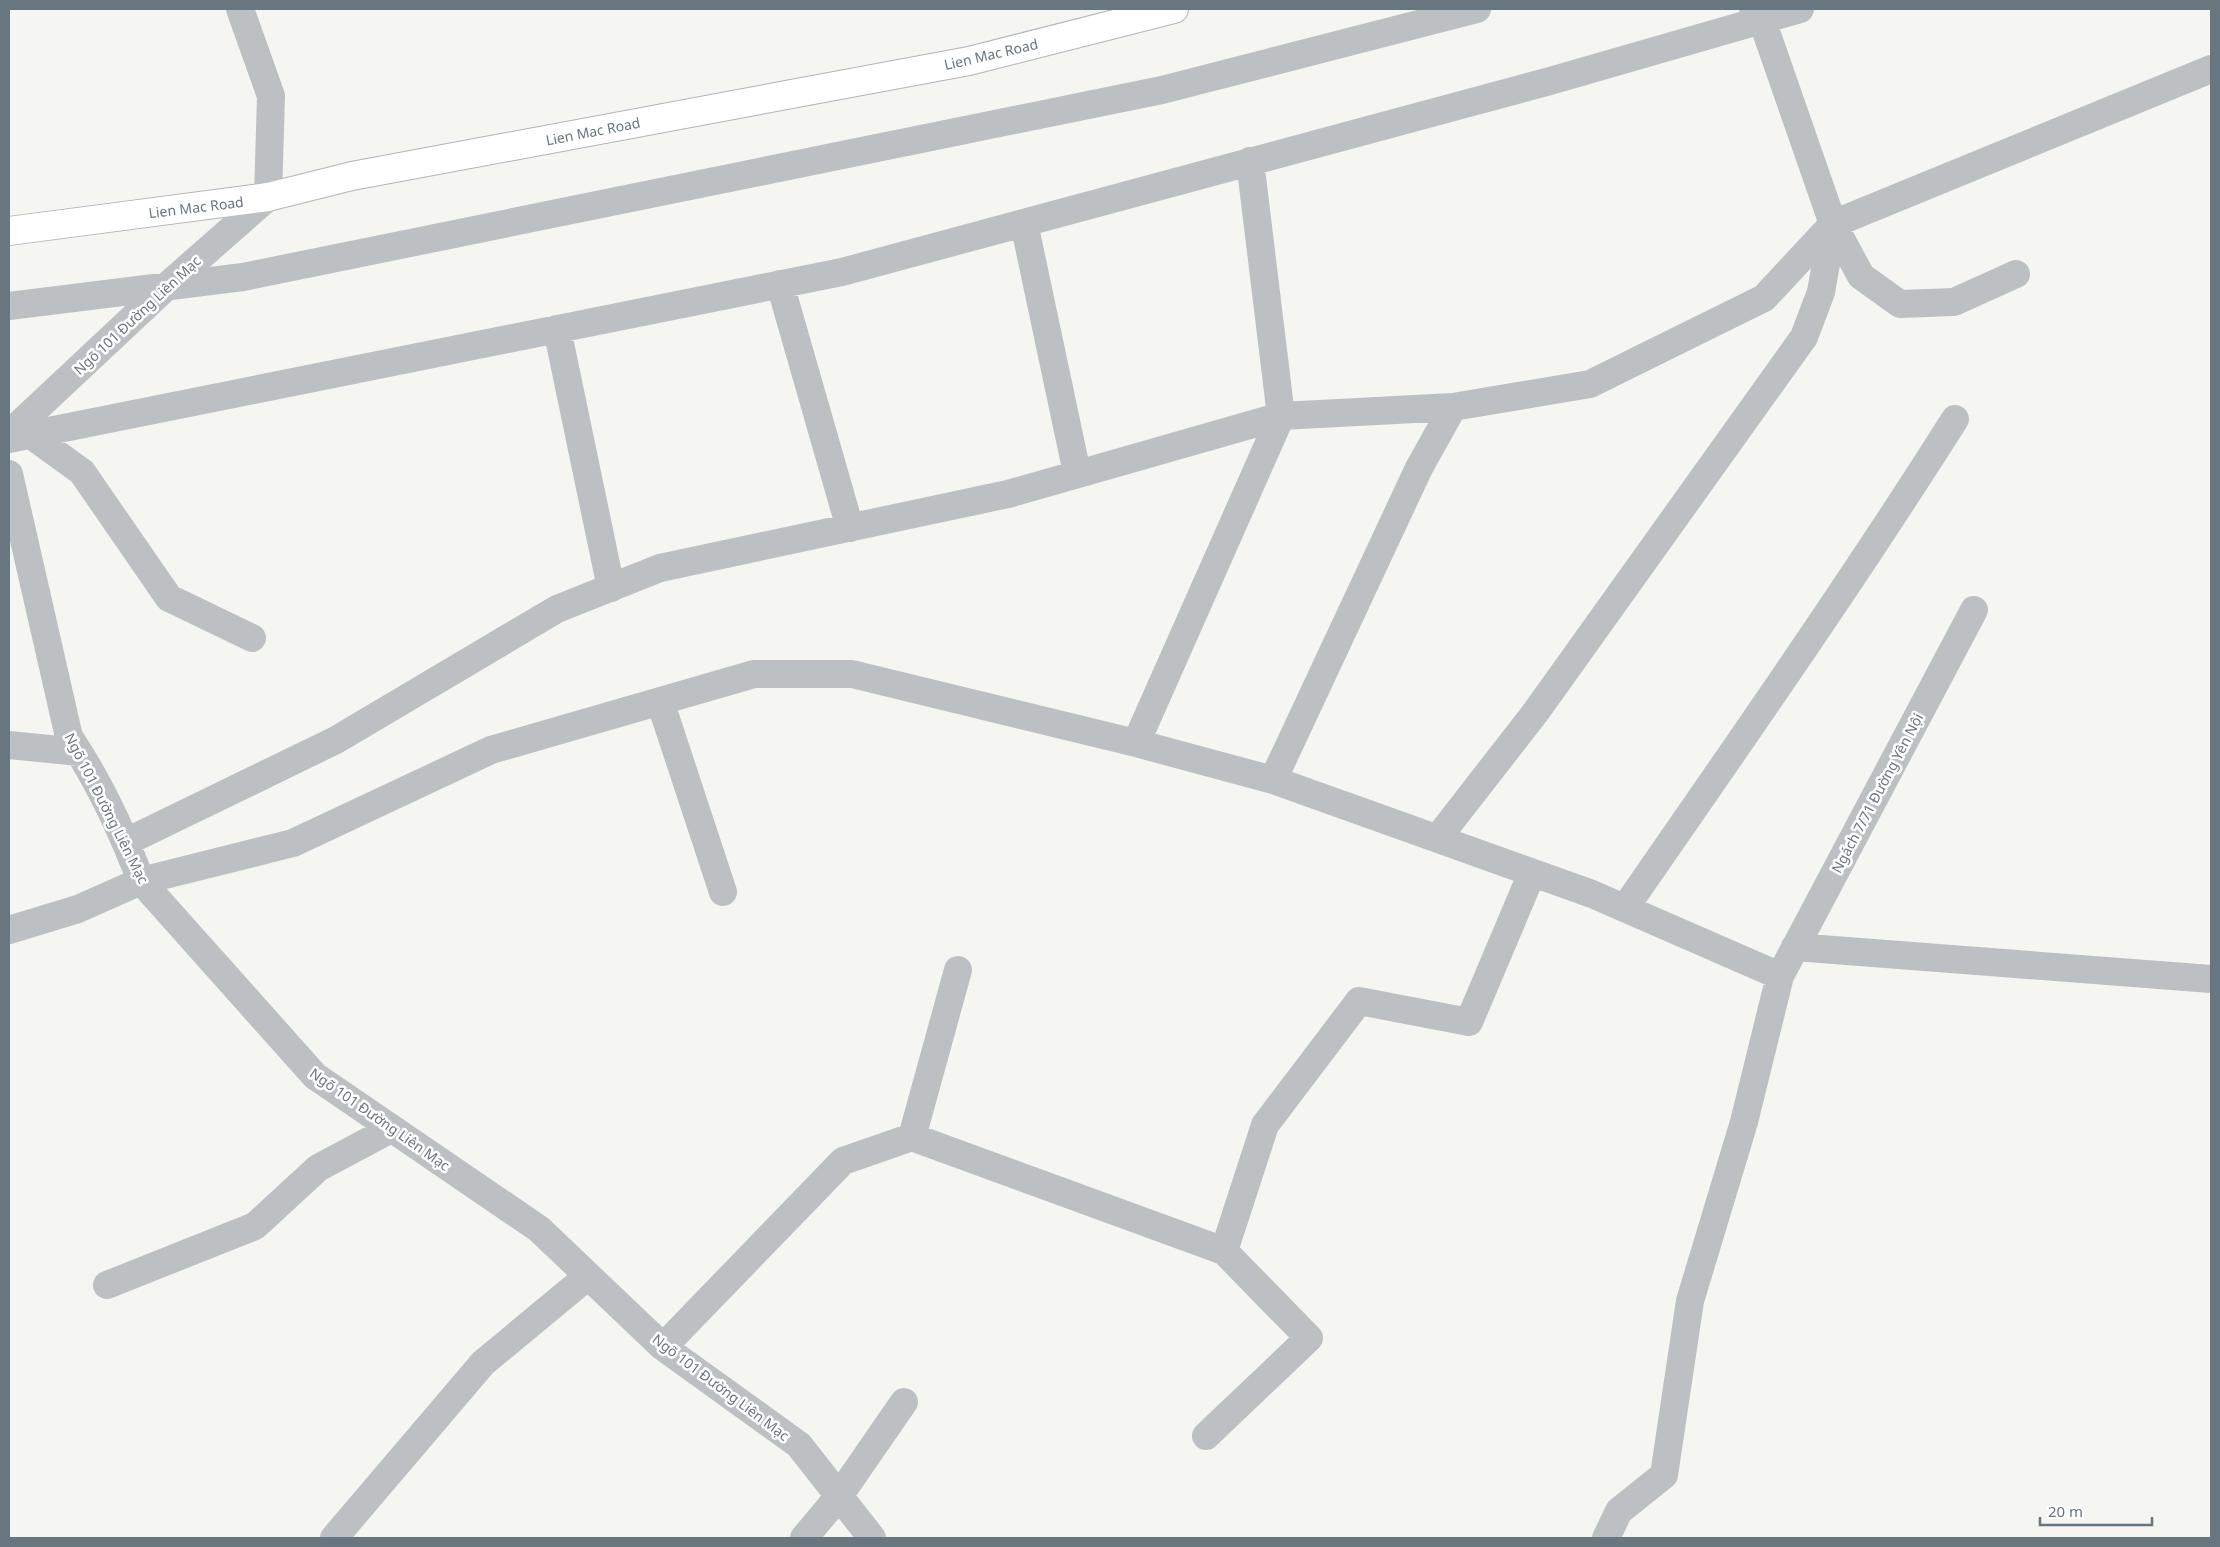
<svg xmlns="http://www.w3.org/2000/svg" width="2220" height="1547" font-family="'Noto Sans',sans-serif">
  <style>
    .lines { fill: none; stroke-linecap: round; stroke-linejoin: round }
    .major-casing { stroke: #b0b4b7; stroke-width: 30 }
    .minor { stroke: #bcc0c3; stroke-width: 28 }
    .major { stroke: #fff; stroke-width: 28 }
    .labels { text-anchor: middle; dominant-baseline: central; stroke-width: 5; stroke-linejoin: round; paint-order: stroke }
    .street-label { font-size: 14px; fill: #68767f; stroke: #fff }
  </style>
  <rect width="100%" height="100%" fill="#f5f5f2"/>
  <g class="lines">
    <g class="major-casing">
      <path id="major" d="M9 231 268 197 352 176 969 61 1174 9"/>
    </g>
    <path class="minor" d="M1753 9 1762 20 1833 224 1861 276 1900 304 1954 302 2016 274
      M1024 223 1077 473
      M780 284 850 528
      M9 306 243 277 1162 90 1477 9
      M557 329 611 588
      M9 434 167 286 268 197 271 96 240 9
      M31 435 82 472 169 598 252 638
      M9 439 842 272 1550 81 1800 9
      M9 474 69 737C99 781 122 831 141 881L315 1076 539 1229 663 1347 799 1445 872 1538
      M660 701 723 892
      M1136 743 1281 416 1250 161
      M9 745 79 752
      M1273 780 1419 468 1453 407
      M1437 839 1535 713 1804 337 1821 292 1833 224
      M126 842 336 740 557 609 660 568 1008 494 1281 416 1453 407 1590 384 1764 298 1833 224 2211 69
      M1625 908C1737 746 1850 585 1955 419
      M9 930 78 909 141 881 293 843 491 750 754 674H852L1136 743 1273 780 1592 894 1780 976
      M1795 947 2211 979
      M912 1137 958 970
      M107 1285 255 1226 318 1168 391 1129
      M663 1347 843 1161 912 1137 1224 1251 1265 1125 1359 1001 1469 1022 1532 873
      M1206 1436 1309 1338 1224 1251
      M334 1538 483 1363 588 1276
      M804 1538 839 1496 904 1402
      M1606 1538 1619 1511 1664 1475 1690 1301 1744 1122 1780 976 1974 610"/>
    <use href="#major" class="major"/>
  </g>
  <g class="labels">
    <g class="street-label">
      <text transform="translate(991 54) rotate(-13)">Lien Mac Road</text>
      <text transform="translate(593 131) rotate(-11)">Lien Mac Road</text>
      <text transform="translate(196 207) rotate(-7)">Lien Mac Road</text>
      <text transform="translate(137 315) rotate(-43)">Ngõ 101 Đường Liên Mạc</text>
      <text transform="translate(1877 793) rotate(-62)">Ngách 7/71 Đường Yên Nội</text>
      <text transform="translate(107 808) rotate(63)">Ngõ 101 Đường Liên Mạc</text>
      <text transform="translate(380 1119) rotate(35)">Ngõ 101 Đường Liên Mạc</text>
      <text transform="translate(721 1387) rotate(37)">Ngõ 101 Đường Liên Mạc</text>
    </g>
  </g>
  <rect width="2220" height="1547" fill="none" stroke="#68767f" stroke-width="20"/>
  <path d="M2040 1517v8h112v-8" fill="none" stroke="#68767f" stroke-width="2.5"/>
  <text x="2048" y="1517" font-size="15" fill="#68767f" stroke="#ffffff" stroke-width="4" paint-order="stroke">20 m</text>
</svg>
